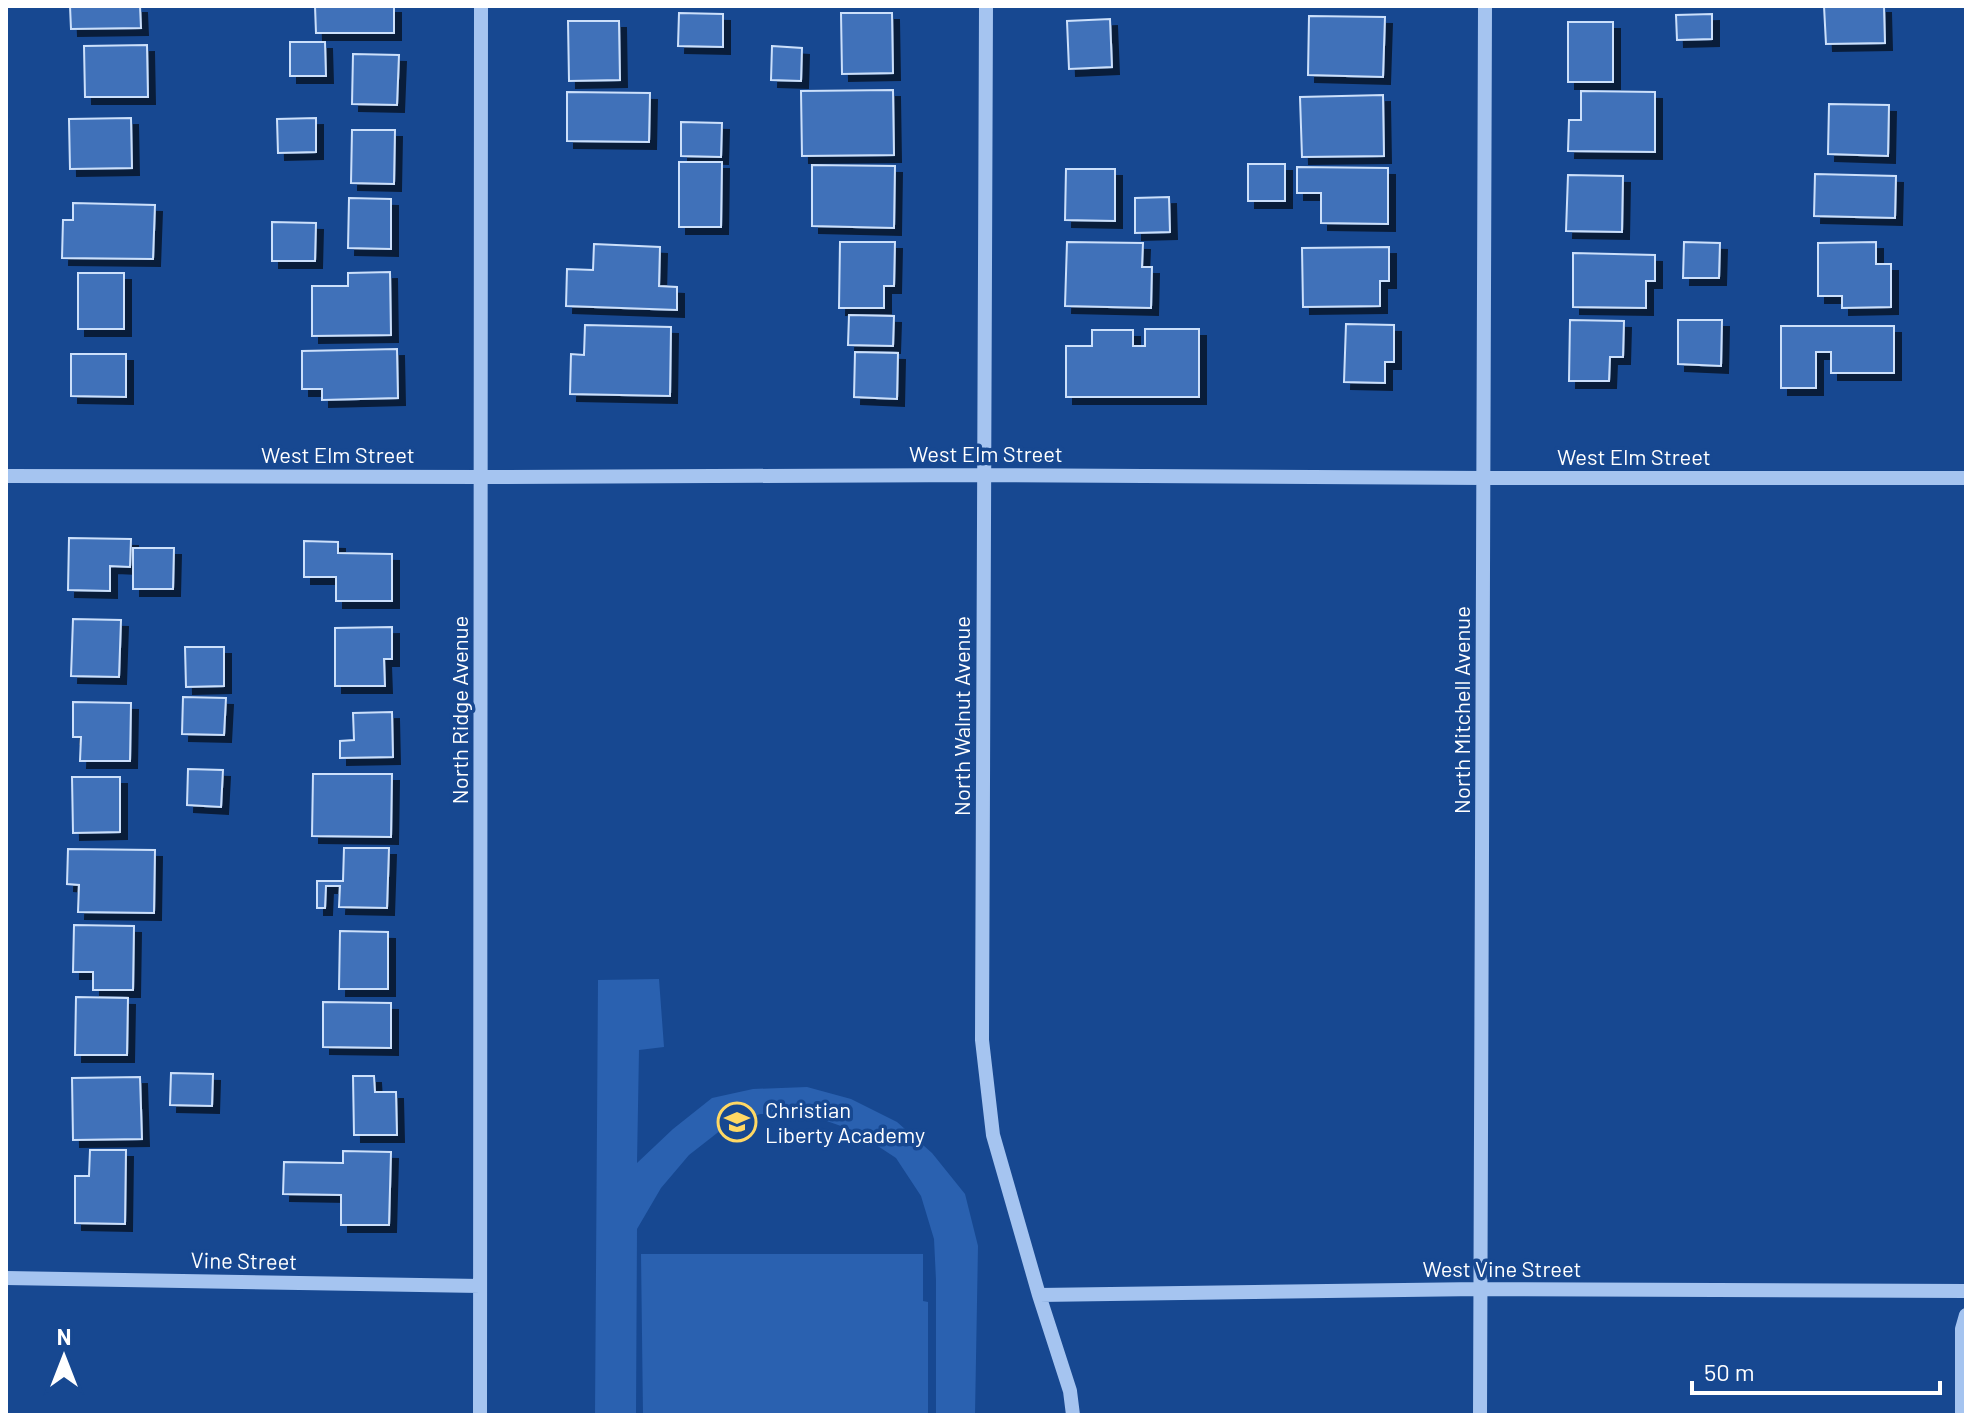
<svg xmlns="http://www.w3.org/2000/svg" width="1972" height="1421" font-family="Barlow,sans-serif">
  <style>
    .green { fill: #2a61b0 }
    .building { fill: #4071b9; stroke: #cce0fb; stroke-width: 2; filter: url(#shadow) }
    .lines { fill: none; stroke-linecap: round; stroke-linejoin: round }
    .minor { stroke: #a5c4f0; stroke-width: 14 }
    .labels { text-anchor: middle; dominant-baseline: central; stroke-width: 7; stroke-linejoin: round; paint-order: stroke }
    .street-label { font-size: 22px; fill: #fff; stroke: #174891 }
    .poi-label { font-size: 22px; fill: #fff; stroke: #174891; text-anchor: start }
  </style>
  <defs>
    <filter id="shadow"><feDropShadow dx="7" dy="7" stdDeviation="0" flood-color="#0009"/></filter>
  </defs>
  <rect width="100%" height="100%" fill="#174891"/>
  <path class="green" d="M659 979 664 1047 639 1050 637 1163 673 1129 712 1098 753 1089 807 1087 851 1099 897 1122 932 1153 965 1194 978 1246 975 1415H936V1280L934 1239 921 1196 896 1158 855 1131 807 1114H760L721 1130 689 1155 661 1188 637 1229 636 1415H595L598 980Z
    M641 1254H923V1301L928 1302V1415H643Z"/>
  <path class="building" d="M70 6H140L141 28 71 29Z
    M315 6H394V33H316Z
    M1824 6H1884L1885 43 1826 44Z
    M679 13 723 14V47L678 46Z
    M841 13H892L893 73 842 74Z
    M1712 14V39L1677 40 1676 15Z
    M1309 16 1385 17 1383 77 1308 75Z
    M1110 19 1112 67 1069 69 1067 21Z
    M568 21H619L620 80 569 81Z
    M1568 22H1613V82H1568Z
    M290 42H325L326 76H290Z
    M147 45 148 97H85L84 46Z
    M772 46 802 48 801 81 771 80Z
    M353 54 399 55 397 105 352 104Z
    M893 90 894 155 802 156 801 91Z
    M1581 91 1655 92V152L1568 151 1569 120H1581Z
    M567 92 650 93 649 142 567 141Z
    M1383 95 1384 156 1302 157 1300 97Z
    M1829 104 1889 105 1888 156 1828 154Z
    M131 118 132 168 70 169 69 119Z
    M316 118V152L278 153 277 119Z
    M681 122 722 123 721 157 681 156Z
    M352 130H395L394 184 351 183Z
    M679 162H722L721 227H679Z
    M1248 164H1285V201H1248Z
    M812 165 895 166 894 228 812 226Z
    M1297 167 1388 168V224L1321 223V193H1297Z
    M1066 169H1115V221L1065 220Z
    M1815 174 1896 176 1895 218 1814 216Z
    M1568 175 1623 176 1622 232 1566 231Z
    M1169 197 1170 232 1135 233V198Z
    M349 198 391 199V249L348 248Z
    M73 203 155 205 153 259 62 258 63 220H73Z
    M272 222 316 223 315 261H272Z
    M840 242H895L894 286H884V308H839Z
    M1067 242 1143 243 1142 267H1152L1151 308 1065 306Z
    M1684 242 1720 243 1719 278H1683Z
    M1876 242V264H1891V307L1842 308V296H1818V243Z
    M594 244 660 247 659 286 677 287V310L566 306 567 269 593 270Z
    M1389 247V281H1380V306L1303 307 1302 248Z
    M1573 253 1655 255V281H1646V308L1573 307Z
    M390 272 391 335 312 336V286H348V273Z
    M78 273H124V329H78Z
    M849 315 894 316 893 346 848 345Z
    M1570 320 1624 321 1623 357H1610L1609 381H1569Z
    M1678 320H1722L1721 366 1678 364Z
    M1346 324 1394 325V362H1385V383L1344 382Z
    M585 325 671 327 670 396 570 394 571 354 584 355Z
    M1781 326H1894V373H1831V352H1816V388H1781Z
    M1145 329H1199V397H1066V346H1092V330H1133V346H1145Z
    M397 349 398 398 322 400V389H302V351Z
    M855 352 898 353 897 399 854 397Z
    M71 354H126V397L71 396Z
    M69 538 131 539 130 567 110 566V591L68 590Z
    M304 541 338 542V553L392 554V601H336V577H304Z
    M133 548H174L173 589H133Z
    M73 619 121 620 119 677 71 676Z
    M392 627V659H384L385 686H335V628Z
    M185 647H224V686L186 687Z
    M183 697 226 698 224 735 182 734Z
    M73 702 131 703 130 761H80L81 737H73Z
    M392 712 393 757 340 758V741L354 740 353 713Z
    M188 769 223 770 221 807 187 805Z
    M313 774H392L391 837 312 836Z
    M72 777H120V832L73 833Z
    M344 848H389L387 908 339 907 340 886H326L325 908H317V881H343Z
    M68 849 155 850 154 913 78 912 79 885 67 884Z
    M74 925 134 926 133 990H93V972H73Z
    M340 931 388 932V989H339Z
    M76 997 128 998 127 1055H75Z
    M323 1002 391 1003V1048L323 1047Z
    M171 1073 213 1074 212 1106 170 1105Z
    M353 1076H374L375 1092H396L397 1135H354Z
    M140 1077 142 1139 73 1140 72 1078Z
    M90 1150H126L125 1224 75 1223V1176H89Z
    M343 1151 391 1152 389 1225H341V1195L283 1194 284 1162 343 1163Z"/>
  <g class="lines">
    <path class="minor" d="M986 6 982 1040 993 1135 1039 1295 1070 1391 1073 1415
      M6 476 481 477 984 475 1483 478H1966
      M6 1278 480 1286
      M1039 1295 1480 1289 1966 1291
      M480 1415 481 6
      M1480 1415 1485 6
      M1962 1415V1329L1966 1315"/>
  </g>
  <defs>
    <g id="school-ring" transform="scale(2)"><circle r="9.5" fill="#174891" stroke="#ffd864" stroke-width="1.5"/><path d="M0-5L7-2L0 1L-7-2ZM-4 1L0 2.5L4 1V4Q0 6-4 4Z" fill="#ffd864"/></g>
  </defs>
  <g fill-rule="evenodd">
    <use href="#school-ring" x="737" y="1122"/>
  </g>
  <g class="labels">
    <g class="street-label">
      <text x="986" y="453">West Elm Street</text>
      <text x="338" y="454">West Elm Street</text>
      <text x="1634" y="456">West Elm Street</text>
      <text transform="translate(459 710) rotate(-90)">North Ridge Avenue</text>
      <text transform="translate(1461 710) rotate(-90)">North Mitchell Avenue</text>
      <text transform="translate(961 716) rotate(-90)">North Walnut Avenue</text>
      <text transform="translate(244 1260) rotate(1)">Vine Street</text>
      <text x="1502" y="1268">West Vine Street</text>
    </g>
    <g class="poi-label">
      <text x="765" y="1109">Christian<tspan x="765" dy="25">Liberty Academy</tspan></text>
    </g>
  </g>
  <rect width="1972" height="1421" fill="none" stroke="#ffffff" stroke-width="16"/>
  <g transform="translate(64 1357)" stroke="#174891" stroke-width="6" paint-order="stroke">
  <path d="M0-6L14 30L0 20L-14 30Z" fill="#ffffff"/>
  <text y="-12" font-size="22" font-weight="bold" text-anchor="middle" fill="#ffffff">N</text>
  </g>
  <path d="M1692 1381v12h248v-12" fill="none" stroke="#ffffff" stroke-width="4"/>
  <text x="1704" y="1381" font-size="24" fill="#ffffff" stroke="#174891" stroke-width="6" paint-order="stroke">50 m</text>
</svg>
